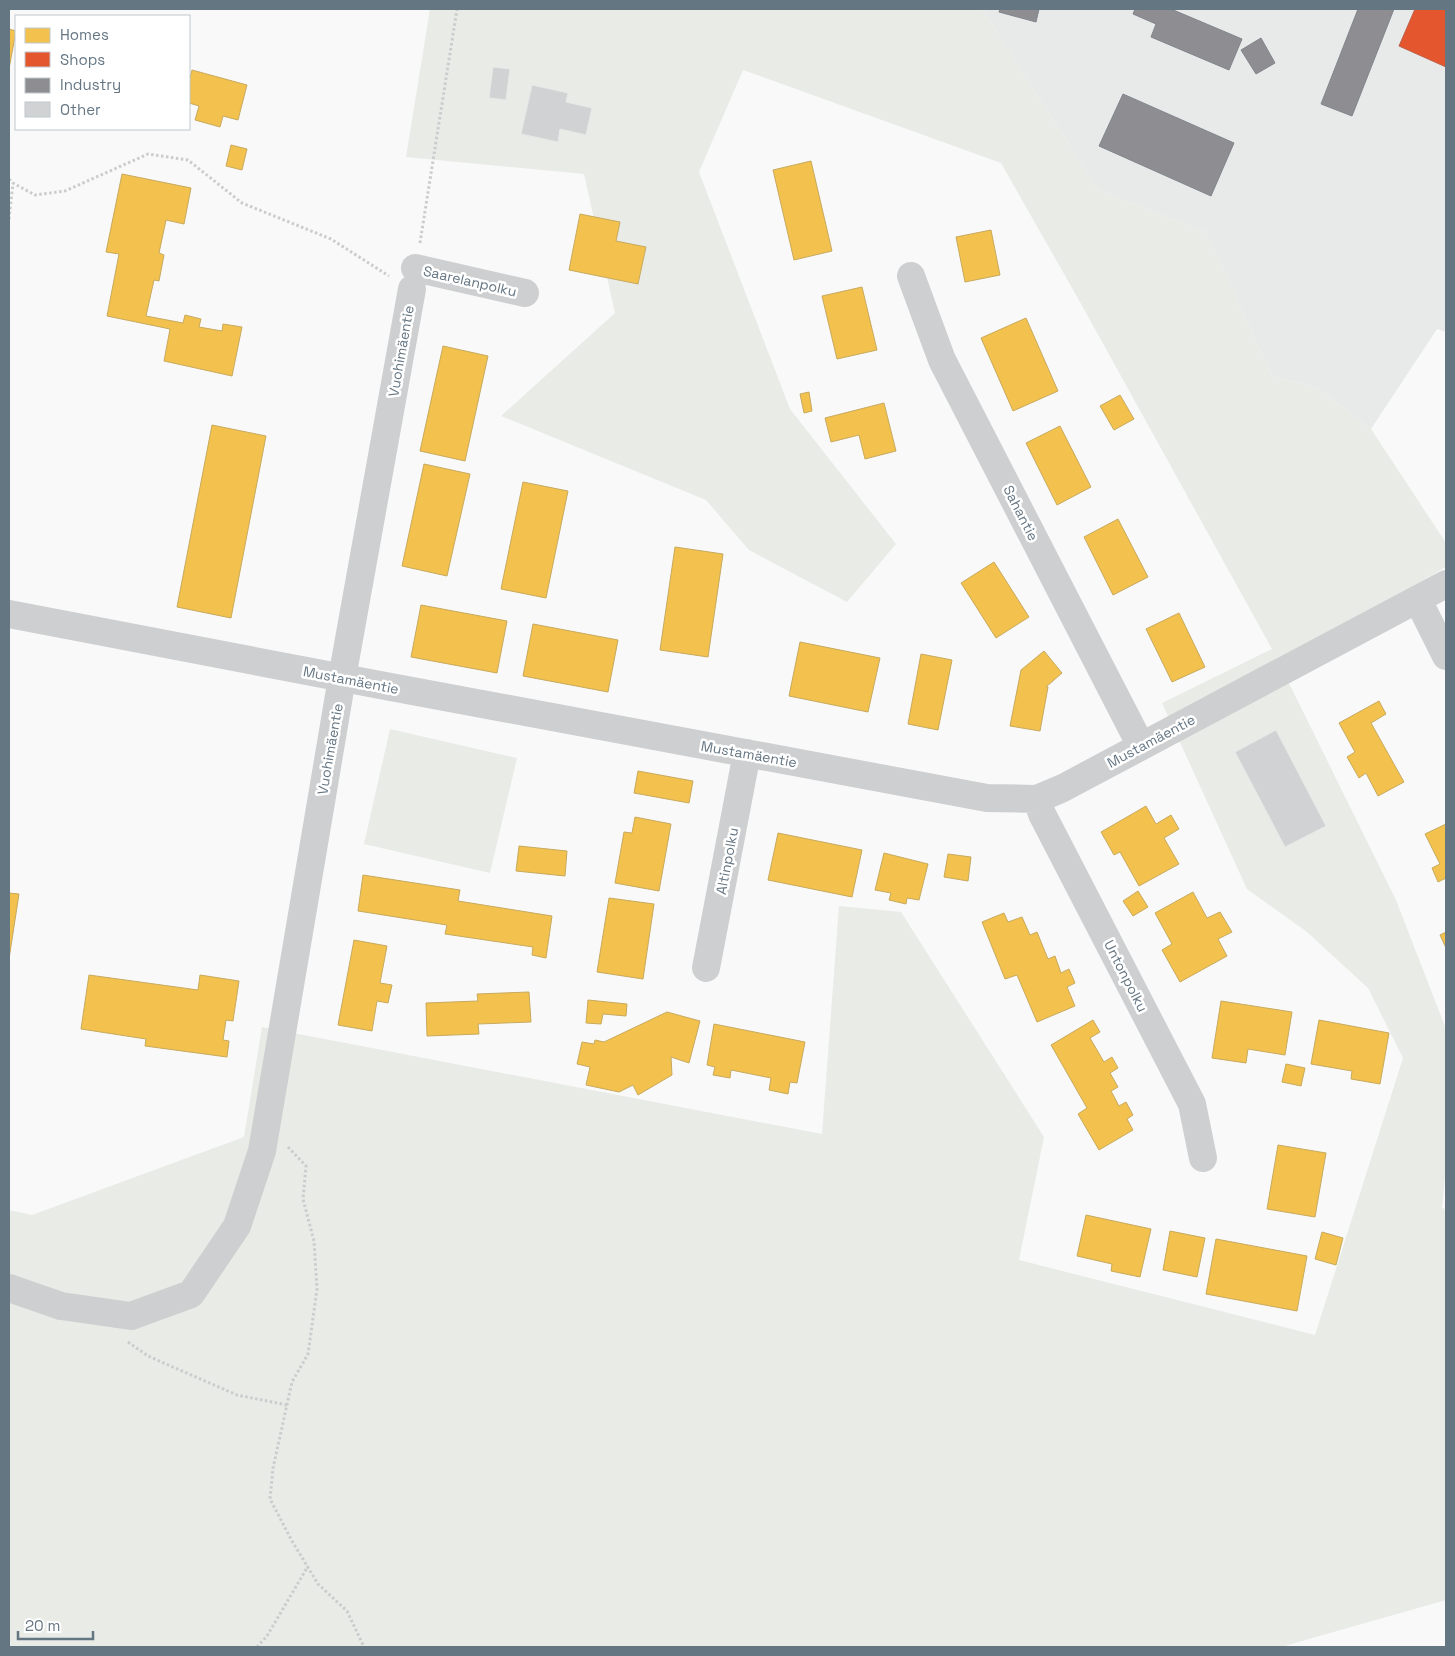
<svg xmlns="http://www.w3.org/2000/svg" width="1455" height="1656" font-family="'Space Grotesk',sans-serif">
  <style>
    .built { fill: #e8e9e9 }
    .green { fill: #e8ebe6 }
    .homes { fill: #f2c14e; stroke: #c8aa5e }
    .shops { fill: #e4572e; stroke: #be6048 }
    .industry { fill: #8d8d92; stroke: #81868e }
    .building { fill: #d0d2d3; stroke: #e8e8e8 }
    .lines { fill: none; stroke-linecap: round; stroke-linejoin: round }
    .path { stroke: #cbcccd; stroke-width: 3; stroke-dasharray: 2.5 2.5; stroke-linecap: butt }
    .minor { stroke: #cecfd0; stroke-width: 28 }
    .labels { text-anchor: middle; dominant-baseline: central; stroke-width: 5; stroke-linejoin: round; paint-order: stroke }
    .street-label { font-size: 14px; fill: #657683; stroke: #fff }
  </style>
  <rect width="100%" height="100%" fill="#f9f9f9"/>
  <path class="built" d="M982 9H1446V332L1437 329 1371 429 1318 388 1272 376 1206 232 1098 190Z"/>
  <path class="green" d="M430 9H982L1098 190 1206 232 1272 376 1318 388 1371 429 1446 543V567L1279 663 1396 900 1446 1029V1167L1442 1208 1446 1209V1600L1281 1647H9V1210L32 1215 244 1137 262 1027 822 1134 839 906 901 912 1044 1137 1019 1260 1315 1335 1403 1058 1368 988 1307 932 1247 889 1162 703 1272 649 1080 302 1001 163 743 70 699 172 790 409 896 544 847 602 749 550 706 500 501 416 615 313 584 174 406 157Z
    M390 729 517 758 490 873 364 844Z"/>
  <path class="homes" d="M9 29 16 31 9 69Z
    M192 70 247 85 238 120 223 116 220 127 195 120 199 106 189 103V81Z
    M231 145 247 149 242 170 226 166Z
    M811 161 832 251 794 260 773 170Z
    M122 174 191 188 184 224 166 220 159 253 164 255 159 281 154 280 146 316 183 323 185 315 201 319 199 327 222 331 223 324 242 327 232 376 164 361 170 329 107 316 119 254 106 252Z
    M580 214 620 222 616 241 646 247 638 284 569 270Z
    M991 230 1000 275 965 282 956 237Z
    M862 287 877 350 837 359 822 296Z
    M1026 318 1058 391 1013 411 981 338Z
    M443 346 488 356 465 461 420 451Z
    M809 392 812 411 804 413 800 394Z
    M1120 395 1134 419 1114 430 1100 406Z
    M884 403 896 451 865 459 859 435 831 442 825 418Z
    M212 425 266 436 231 618 177 607Z
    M1060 426 1091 487 1057 505 1026 443Z
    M424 464 470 474 447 576 402 566Z
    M523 482 568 491 546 598 501 589Z
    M1118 519 1148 577 1113 595 1084 537Z
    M675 547 723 554 708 657 660 650Z
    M994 562 1029 617 996 638 961 583Z
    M421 605 507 621 497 673 411 657Z
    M1179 613 1205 667 1172 682 1146 629Z
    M533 624 618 640 608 692 523 676Z
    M800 642 880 658 868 712 789 696Z
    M1044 651 1062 673 1046 687H1048L1040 731 1010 726 1021 670Z
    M921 654 952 660 938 730 908 724Z
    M1379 701 1386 714 1371 723 1404 782 1378 796 1366 773 1359 778 1347 757 1355 752 1339 723Z
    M638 771 693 781 689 803 634 793Z
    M1146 806 1156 824 1171 815 1179 829 1164 838 1179 864 1139 886 1120 852 1114 855 1101 832Z
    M635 817 671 824 659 891 615 883 624 832 632 833Z
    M1446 824V878L1438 882 1432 868 1440 864 1425 834Z
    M778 833 862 850 852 897 768 880Z
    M519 846 567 851 565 876 516 871Z
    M884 853 928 864 919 900 907 898 906 904 889 900 891 893 875 890Z
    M948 854 971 857 968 881 944 877Z
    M363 875 460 890 458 901 552 916 546 958 532 955 533 947 445 934 447 925 358 911Z
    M1138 891 1148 907 1133 916 1123 901Z
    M1193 892 1207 918 1220 912 1232 932 1218 939 1227 956 1180 982 1162 950 1172 944 1155 913Z
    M9 893 19 894 9 959Z
    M609 898 654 904 643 979 597 972Z
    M1004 913 1008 922 1022 917 1030 935 1037 932 1048 959 1055 956 1061 973 1069 969 1075 983 1067 987 1075 1006 1037 1022 1017 975 1005 979 982 922Z
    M1446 932V948L1440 935Z
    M354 940 387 946 380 983 392 985 388 1003 377 1001 372 1031 338 1025Z
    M89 975 198 990 200 975 239 981 233 1021 226 1020 223 1040 229 1041 227 1057 145 1046 146 1039 81 1029Z
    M529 992 531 1022 478 1024 479 1034 427 1036 426 1003 478 1001 477 994Z
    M588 1000 627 1004 626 1016 603 1014 601 1024 586 1023Z
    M1221 1001 1292 1012 1285 1055 1248 1049 1246 1063 1212 1058Z
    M667 1012 700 1021 689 1063 671 1057 672 1075 638 1095 633 1085 619 1092 586 1085 590 1067 577 1064 582 1042 594 1044 595 1040 604 1042Z
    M1093 1020 1100 1032 1090 1038 1104 1062 1112 1057 1118 1068 1110 1073 1118 1087 1111 1091 1119 1106 1126 1102 1133 1115 1127 1119 1133 1130 1099 1150 1078 1114 1087 1108 1051 1045Z
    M1319 1020 1389 1033 1380 1084 1351 1079 1352 1071 1311 1064Z
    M714 1024 805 1042 797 1083 790 1082 788 1094 769 1090 771 1078 731 1070 730 1078 713 1075 715 1067 707 1065Z
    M1286 1064 1305 1068 1301 1086 1282 1082Z
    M1278 1145 1326 1153 1315 1217 1267 1209Z
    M1086 1215 1151 1229 1140 1277 1111 1271 1112 1264 1077 1256Z
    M1170 1231 1205 1238 1197 1277 1163 1270Z
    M1322 1232 1343 1238 1336 1265 1315 1259Z
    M1216 1239 1307 1256 1297 1311 1206 1294Z"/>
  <path class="shops" d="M1415 9H1446V67L1399 46Z"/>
  <path class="industry" d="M1000 9H1039L1036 22 999 12Z
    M1135 9H1171L1242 39 1229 70 1151 37 1156 24 1133 14Z
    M1358 9H1394L1352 116 1321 104Z
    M1261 38 1275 63 1256 74 1241 50Z
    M1123 94 1234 143 1211 196 1099 146Z"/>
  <path class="building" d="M493 67 510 69 506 100 489 98Z
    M532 85 568 93 566 102 592 108 586 135 560 129 558 142 521 134Z
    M1276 730 1326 826 1285 847 1235 752Z"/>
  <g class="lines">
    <path class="path" d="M9 179 13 183 35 195 65 191 148 154 188 160 242 203 331 239 389 276
      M9 219 13 183
      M420 243 457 9
      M288 1147 306 1166 303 1199 314 1241 317 1289 308 1354 292 1382 273 1468 270 1499 292 1541 318 1584 347 1611 364 1647
      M128 1342 148 1356 237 1395 287 1405
      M257 1647 267 1636 308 1566"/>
    <path class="minor" d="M415 268 525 293
      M911 276 942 360 1141 746
      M1418 600 1446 656
      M9 614 380 685 987 798 1037 799 1063 788 1446 584
      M1037 799 1042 814 1192 1104 1203 1158
      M706 968 747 753
      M9 1288 61 1306 131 1316 191 1294 237 1226 262 1151 342 678 412 289"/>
  </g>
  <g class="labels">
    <g class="street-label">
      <text transform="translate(470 281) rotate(13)">Saarelanpolku</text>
      <text transform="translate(401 351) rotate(-80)">Vuohimäentie</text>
      <text transform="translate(1021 513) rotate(63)">Sahantie</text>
      <text transform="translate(351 680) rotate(11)">Mustamäentie</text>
      <text transform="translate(1151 741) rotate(-28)">Mustamäentie</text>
      <text transform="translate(330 749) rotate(-80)">Vuohimäentie</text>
      <text transform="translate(749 754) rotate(10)">Mustamäentie</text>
      <text transform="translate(727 861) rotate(-79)">Altinpolku</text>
      <text transform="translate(1126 976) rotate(63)">Untonpolku</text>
    </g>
  </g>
  <rect width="1455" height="1656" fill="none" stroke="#657683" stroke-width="20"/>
  <rect x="15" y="15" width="175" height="115" fill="#ffffff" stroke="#c1c8cd"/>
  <rect x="25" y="28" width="25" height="15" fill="#f2c14e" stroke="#c1c8cd"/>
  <text x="60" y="40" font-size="15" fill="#657683">Homes</text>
  <rect x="25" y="52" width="25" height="15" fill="#e4572e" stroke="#c1c8cd"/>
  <text x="60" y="65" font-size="15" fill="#657683">Shops</text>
  <rect x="25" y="78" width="25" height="15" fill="#8d8d92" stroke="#c1c8cd"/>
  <text x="60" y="90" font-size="15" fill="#657683">Industry</text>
  <rect x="25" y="102" width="25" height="15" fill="#d0d2d3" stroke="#c1c8cd"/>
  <text x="60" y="115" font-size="15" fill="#657683">Other</text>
  <path d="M18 1631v8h75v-8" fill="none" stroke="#657683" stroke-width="2.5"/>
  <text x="25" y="1631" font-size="15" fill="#657683" stroke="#ffffff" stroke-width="4" paint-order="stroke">20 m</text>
</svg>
